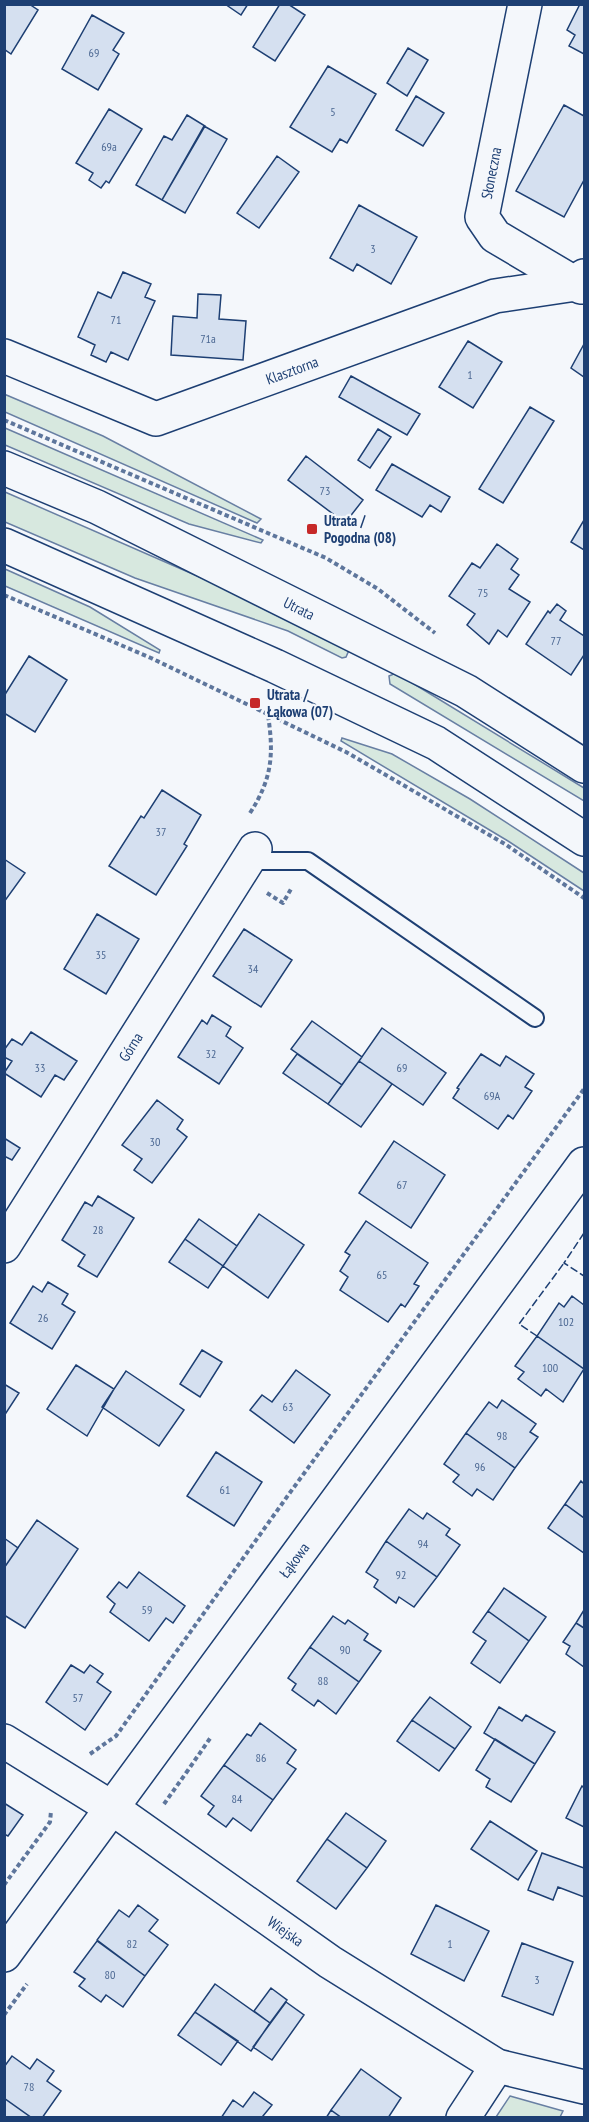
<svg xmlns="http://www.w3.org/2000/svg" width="589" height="2122" font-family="'PT Sans Narrow',sans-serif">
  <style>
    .green { fill: #d7e8df; stroke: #687fa3; stroke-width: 1.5 }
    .building { fill: #d5e0f0; stroke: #1d3f73; stroke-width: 1.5 }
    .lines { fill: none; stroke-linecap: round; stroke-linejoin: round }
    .service-casing { stroke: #1d3f73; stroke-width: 20 }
    .minor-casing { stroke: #1d3f73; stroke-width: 36 }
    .tertiary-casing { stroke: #1d3f73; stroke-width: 36 }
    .secondary-casing { stroke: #1d3f73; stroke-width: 36 }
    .path { stroke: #5e769c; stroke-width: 4; stroke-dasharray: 4.5 3; stroke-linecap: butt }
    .service { stroke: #f4f7fb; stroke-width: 16 }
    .minor { stroke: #f4f7fb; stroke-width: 33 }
    .tertiary { stroke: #f4f7fb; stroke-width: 33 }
    .secondary { stroke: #f4f7fb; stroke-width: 33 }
    .fence { stroke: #1d3f73; stroke-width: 1.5; stroke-dasharray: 8 3; stroke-linecap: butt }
    .poi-dot { fill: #c62828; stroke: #f4f7fb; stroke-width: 2 }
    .labels { text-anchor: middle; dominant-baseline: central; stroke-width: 4.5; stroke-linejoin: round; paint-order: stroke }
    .number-label { font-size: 12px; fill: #4b6792 }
    .street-label { font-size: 15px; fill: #1d3f73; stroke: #f4f7fb }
    .poi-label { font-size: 15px; font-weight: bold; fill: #1d3f73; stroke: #f4f7fb; text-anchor: start }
  </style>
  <rect width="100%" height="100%" fill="#f4f7fb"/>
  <path class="green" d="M4 394 103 436 261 519 257 523 5 412Z
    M5 428 263 540 261 543 189 524 5 445Z
    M5 492 211 582 349 650 346 657 342 658 288 631 135 578 5 522Z
    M5 569 90 607 160 650 159 653 5 586Z
    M396 673 584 788V801L390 684 389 676Z
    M342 738 392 754 470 799 584 873V891L508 841 341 741Z
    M510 2096 563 2111 560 2117H496Z"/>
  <path class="building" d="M4 4H29L38 10 11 54 4 49Z
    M225 4H248L241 15Z
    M280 4H288L305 15 275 61 253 47Z
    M580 4H584V54L569 46 575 35 567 30Z
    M92 15 124 33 113 50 119 54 98 90 62 69Z
    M408 48 428 60 407 96 387 83Z
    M328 66 376 94 347 143 340 139 332 152 290 127Z
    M416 96 444 113 423 146 396 130Z
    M564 105 584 116V180L564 217 516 191Z
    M109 109 142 129 109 183 106 181 101 188 89 180 93 173 76 163Z
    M187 115 205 126 162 200 136 185 164 136 172 140Z
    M204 126 227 139 185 213 162 200Z
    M277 156 299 172 259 228 237 213Z
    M359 205 417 237 391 284 357 264 353 271 330 258Z
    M123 272 151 284 145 297 155 301 128 360 111 352 106 362 91 355 95 345 78 337 98 292 111 298Z
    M198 294 221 295 219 319 246 321 243 360 171 355 173 316 197 318Z
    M468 341 502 362 473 408 439 387Z
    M584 344V377L571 368Z
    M351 376 420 414 407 435 339 397Z
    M530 407 554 421 503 503 479 489Z
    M378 429 391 437 370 468 358 460Z
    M306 456 363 500 345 523 288 480Z
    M392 464 450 497 441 512 430 505 422 517 376 490Z
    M584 520V550L571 542Z
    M497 544 518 559 511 569 519 575 509 589 530 602 507 637 498 630 489 644 467 625 475 614 449 596 472 563 480 568Z
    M557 604 566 611 560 620 584 636V655L571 675 526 644 548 611 550 613Z
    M29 656 67 680 35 732 4 713V696Z
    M162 790 201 815 184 844 187 846 156 895 109 866 141 816 144 818Z
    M4 859 25 873 4 902Z
    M97 914 139 939 106 994 64 969Z
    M244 929 292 960 261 1007 213 976Z
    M212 1015 231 1027 226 1036 243 1048 219 1084 178 1057 202 1020 207 1024Z
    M312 1021 362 1057 342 1085 291 1049Z
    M382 1028 446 1073 423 1105 359 1061Z
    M31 1032 77 1061 64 1080 55 1075 41 1097 4 1073 12 1061 4 1057V1050L12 1039 22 1045Z
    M297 1054 342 1085 328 1104 283 1073Z
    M481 1054 500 1066 506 1056 534 1074 525 1087 532 1091 513 1119 508 1115 498 1129 453 1098 459 1089 457 1088Z
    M359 1061 392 1084 361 1127 328 1104Z
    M157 1100 183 1120 177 1129 187 1137 152 1183 134 1170 142 1159 122 1145Z
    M4 1138 20 1148 12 1160 4 1156Z
    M394 1141 445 1175 411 1228 359 1193Z
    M98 1196 134 1218 97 1277 78 1266 85 1255 62 1240 85 1202 92 1206Z
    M259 1214 304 1245 268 1298 223 1266Z
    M199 1219 237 1246 223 1266 185 1239Z
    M366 1221 428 1263 414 1284 419 1286 405 1307 401 1304 388 1322 340 1290 348 1277 340 1271 350 1255 345 1252Z
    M185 1239 223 1266 208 1288 169 1262Z
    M48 1282 68 1294 62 1304 75 1312 52 1349 10 1323 33 1286 42 1292Z
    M572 1296 584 1305V1369L537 1336 559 1303 564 1307Z
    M537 1336 584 1369 563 1402 546 1389 541 1396 518 1379 524 1372 515 1366Z
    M202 1350 222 1362 200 1397 180 1384Z
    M76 1365 114 1389 87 1436 47 1409Z
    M296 1370 330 1395 294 1443 250 1410 262 1395 272 1402Z
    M126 1371 184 1410 159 1446 102 1407Z
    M4 1384 19 1393 4 1416Z
    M502 1400 536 1424 530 1432 538 1437 515 1468 466 1433 489 1402 497 1408Z
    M466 1433 515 1468 493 1500 477 1489 472 1496 453 1482 459 1475 444 1464Z
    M216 1452 262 1482 234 1526 187 1496Z
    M581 1481 584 1484V1518L565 1504Z
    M565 1504 584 1518V1553L548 1528Z
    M409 1509 423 1519 427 1513 450 1529 446 1535 460 1545 437 1577 386 1541Z
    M37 1520 78 1549 25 1628 4 1615V1568Z
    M4 1538 18 1548 4 1568Z
    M386 1541 437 1577 414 1607 399 1597 396 1603 374 1587 378 1580 366 1572Z
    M139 1572 185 1606 173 1623 166 1618 149 1641 110 1612 115 1604 107 1597 119 1582 127 1588Z
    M504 1588 546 1617 529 1641 488 1611Z
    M584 1610V1628L576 1623Z
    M488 1611 529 1641 500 1683 471 1663 486 1641 473 1632Z
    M333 1616 345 1624 348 1620 368 1634 364 1640 381 1651 359 1682 310 1647Z
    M576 1623 584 1628V1667L566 1654 570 1646 563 1642Z
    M310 1647 359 1682 336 1714 318 1700 314 1706 292 1690 296 1684 288 1678Z
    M71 1665 84 1673 90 1665 103 1674 97 1682 111 1692 85 1730 46 1702Z
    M430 1697 471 1727 455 1749 412 1720Z
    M499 1707 522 1721 526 1715 555 1732 535 1764 484 1733Z
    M412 1720 455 1749 439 1771 397 1741Z
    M260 1723 296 1750 287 1763 296 1769 273 1800 224 1765 247 1734 251 1736Z
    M495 1739 535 1764 511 1802 486 1787 490 1779 476 1770Z
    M224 1765 273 1800 251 1831 233 1818 226 1827 208 1814 214 1806 201 1796Z
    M582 1786 584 1788V1827L566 1818Z
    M4 1803 23 1815 8 1836 4 1834Z
    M346 1813 386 1841 367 1868 327 1839Z
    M490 1821 537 1851 518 1880 471 1849Z
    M327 1839 367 1868 336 1909 297 1881Z
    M542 1853 584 1868V1897L558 1887 553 1900 528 1890Z
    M138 1905 158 1920 149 1931 168 1945 145 1976 97 1940 119 1910 129 1917Z
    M436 1905 489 1931 464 1981 411 1954Z
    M97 1941 145 1976 123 2007 106 1995 101 2002 79 1986 85 1979 74 1972Z
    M522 1943 573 1962 553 2015 502 1996Z
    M215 1984 270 2023 251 2051 195 2012Z
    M271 1988 287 2000 270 2023 254 2011Z
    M286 2002 304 2015 272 2060 253 2047Z
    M195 2012 238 2041 221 2065 178 2035Z
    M12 2056 30 2069 37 2059 54 2071 47 2081 61 2091 42 2118H32L4 2098V2067Z
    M361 2069 401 2098 388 2118H342L331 2110Z
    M254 2092 272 2105 263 2116 265 2118H221L233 2100 243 2107Z
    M4 2098 32 2118H4Z
    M331 2110 342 2118H326Z"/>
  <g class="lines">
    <g class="service-casing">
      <path id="service" d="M247 861H308L535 1018"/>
    </g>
    <g class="minor-casing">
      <g id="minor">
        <path d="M525 4 482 217 495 236 581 287"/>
        <path id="s1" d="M4 356 156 419 495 296 576 284 584 276"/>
        <path id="s2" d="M4 1246 255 849"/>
        <path id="s3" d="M4 1741 112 1808 330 1962 497 2066 584 2087"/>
        <path d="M463 2118 497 2066"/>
      </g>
    </g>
    <g class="tertiary-casing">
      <g id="tertiary">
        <path id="s4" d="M4 1955 584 1164"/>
      </g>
    </g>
    <g class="secondary-casing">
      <g id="secondary">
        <path id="s5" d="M4 468 97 507 466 691 584 766"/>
        <path d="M4 545 275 666 436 743 584 839"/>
      </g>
    </g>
    <path class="path" d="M4 420 326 558 378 589 435 633
      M4 595 151 658 346 752 505 844 584 898
      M250 813C272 779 274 755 268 715
      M267 893 283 903 291 889
      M90 1754 116 1736 289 1494 584 1089
      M186 1773 211 1737
      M164 1804 186 1773
      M4 1885 50 1822 51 1811
      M4 2015 27 1984"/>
    <use href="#service" class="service"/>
    <use href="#minor" class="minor"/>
    <use href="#tertiary" class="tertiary"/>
    <use href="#secondary" class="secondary"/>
    <path class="fence" d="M584 1233 564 1263 584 1276
      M537 1336 519 1324 564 1263"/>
  </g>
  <g class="poi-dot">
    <rect x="306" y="523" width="12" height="12" rx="3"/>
    <rect x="249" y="697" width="12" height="12" rx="3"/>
  </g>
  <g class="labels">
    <g class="number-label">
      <text x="94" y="52">69</text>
      <text x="333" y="111">5</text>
      <text x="109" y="146">69a</text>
      <text x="373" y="248">3</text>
      <text x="116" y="319">71</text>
      <text x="208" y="338">71a</text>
      <text x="470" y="374">1</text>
      <text x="325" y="490">73</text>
      <text x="483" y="592">75</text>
      <text x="556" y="640">77</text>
      <text x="161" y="831">37</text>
      <text x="101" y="954">35</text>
      <text x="253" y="968">34</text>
      <text x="211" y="1053">32</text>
      <text x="40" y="1067">33</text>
      <text x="402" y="1067">69</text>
      <text x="492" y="1095">69A</text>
      <text x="155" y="1141">30</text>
      <text x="402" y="1184">67</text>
      <text x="98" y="1229">28</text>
      <text x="382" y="1274">65</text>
      <text x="43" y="1317">26</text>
      <text x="566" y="1321">102</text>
      <text x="550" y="1367">100</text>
      <text x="288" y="1406">63</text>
      <text x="502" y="1435">98</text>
      <text x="480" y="1466">96</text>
      <text x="225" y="1489">61</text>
      <text x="423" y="1543">94</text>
      <text x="401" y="1574">92</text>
      <text x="147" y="1609">59</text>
      <text x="345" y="1649">90</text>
      <text x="323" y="1680">88</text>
      <text x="78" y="1697">57</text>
      <text x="261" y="1757">86</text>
      <text x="237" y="1798">84</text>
      <text x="132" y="1943">82</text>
      <text x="450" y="1943">1</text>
      <text x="110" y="1974">80</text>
      <text x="537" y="1979">3</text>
      <text x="29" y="2086">78</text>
    </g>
    <g class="street-label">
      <text transform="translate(491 173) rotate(-79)">Słoneczna</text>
      <text stroke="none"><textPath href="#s1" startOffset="309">Klasztorna</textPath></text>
      <text stroke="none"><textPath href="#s5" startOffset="327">Utrata</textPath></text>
      <text stroke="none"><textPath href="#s2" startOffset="236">Górna</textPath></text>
      <text stroke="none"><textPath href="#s4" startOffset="490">Łąkowa</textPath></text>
      <text stroke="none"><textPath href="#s3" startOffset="340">Wiejska</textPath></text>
    </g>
    <g class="poi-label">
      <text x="324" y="520">Utrata /<tspan x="324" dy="17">Pogodna (08)</tspan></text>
      <text x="267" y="694">Utrata /<tspan x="267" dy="17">Łąkowa (07)</tspan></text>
    </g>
  </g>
  <rect width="589" height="2122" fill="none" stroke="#1d3f73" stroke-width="12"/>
</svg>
